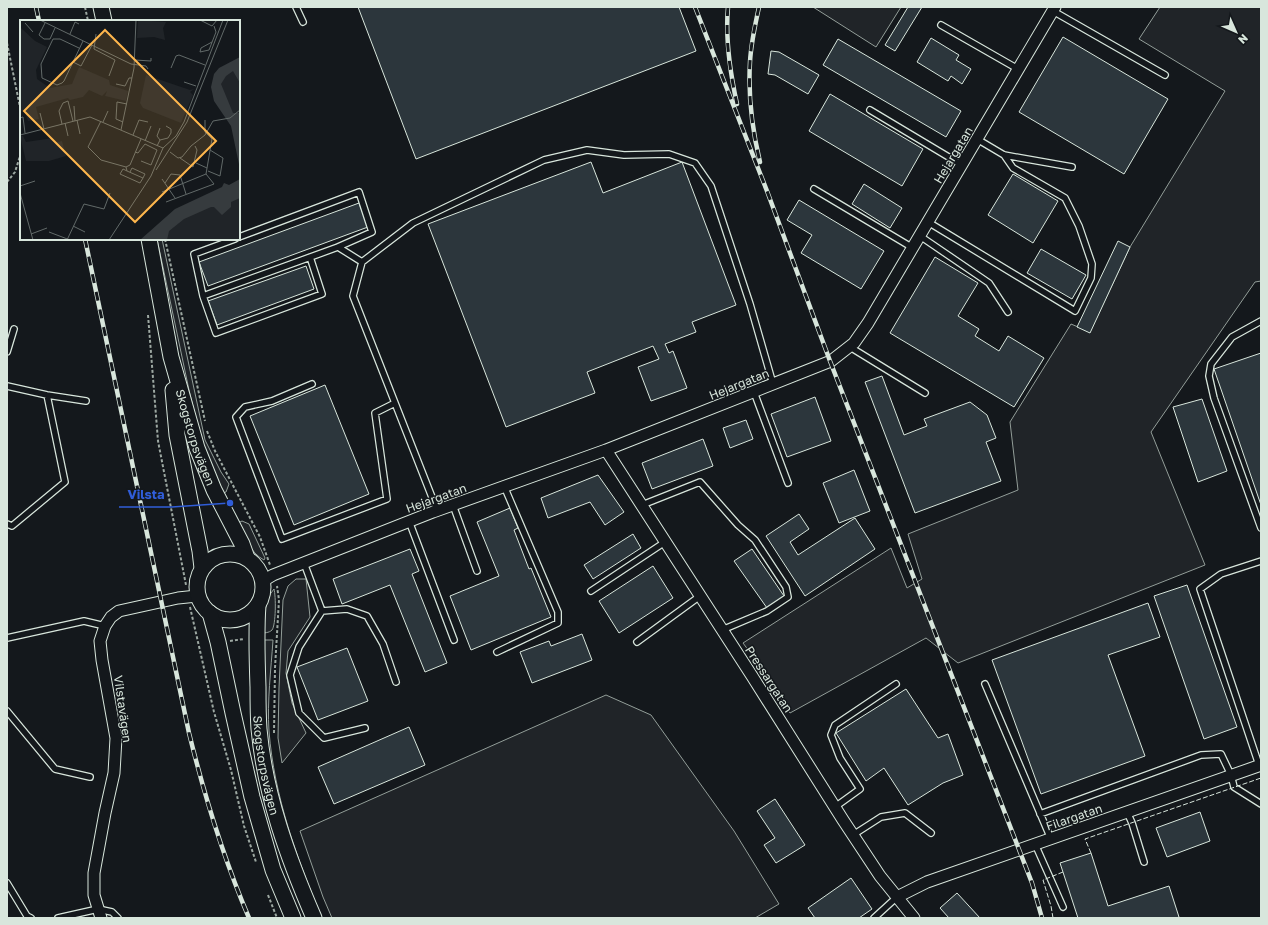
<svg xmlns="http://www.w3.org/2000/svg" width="1268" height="925" font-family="'Golos Text',sans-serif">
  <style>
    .green { fill: #202428; stroke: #939e99 }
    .building { fill: #2c363c; stroke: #d8e6dc }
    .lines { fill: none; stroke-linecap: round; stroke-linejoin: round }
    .lane-casing { stroke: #d8e6dc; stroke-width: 8 }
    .street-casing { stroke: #d8e6dc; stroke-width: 13 }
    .secondary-casing { stroke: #d8e6dc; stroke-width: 17 }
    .path { stroke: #9da8a2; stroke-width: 2; stroke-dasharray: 3 2; stroke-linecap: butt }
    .lane { stroke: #14181c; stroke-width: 5.5 }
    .street { stroke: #14181c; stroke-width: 11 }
    .secondary { stroke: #14181c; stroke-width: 15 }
    .rail-casing { stroke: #d8e6dc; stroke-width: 4.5 }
    .rail { stroke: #14181c; stroke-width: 3; stroke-dasharray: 9; stroke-linecap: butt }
    .fence { stroke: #d8e6dc; stroke-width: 1; stroke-dasharray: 5 2; stroke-linecap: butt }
    .labels { text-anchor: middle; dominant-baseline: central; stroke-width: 3; stroke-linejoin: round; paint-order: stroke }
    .street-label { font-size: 12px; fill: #d8e6dc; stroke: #14181c }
    .inset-road { fill: none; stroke: #626a69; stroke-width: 1 }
    .view { fill: #ffb74d; fill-opacity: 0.15; stroke: #ffb74d; stroke-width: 2 }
    .inset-edge { fill: none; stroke: #d8e6dc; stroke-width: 2 }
    .leader { fill: none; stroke: #305dd8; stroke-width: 1.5 }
    .callout-dot { fill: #305dd8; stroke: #14181c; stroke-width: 1.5 }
    .callout-label { font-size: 13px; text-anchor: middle; font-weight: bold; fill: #305dd8; stroke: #14181c; stroke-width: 3; stroke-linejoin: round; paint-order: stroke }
  </style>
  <rect width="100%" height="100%" fill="#14181c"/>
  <path class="green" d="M813 7H901L876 47Z
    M1160 7H1261V281L1255 282 1151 432 1205 565 958 663 926 638 790 713 763 670 743 643 891 548 907 588 922 579 908 534 1018 490 1010 422 1071 324 1090 332 1130 247 1225 91 1139 39Z
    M157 239H162L205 440 221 472 229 484 226 492 223 493 201 439 189 390Z
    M242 521 249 524 265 558 264 560C250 553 245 536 238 523Z
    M296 579H306L310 617 288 651 286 673 292 703 306 733 282 763 278 738 279 688 283 600 288 586Z
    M274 589C276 596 276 625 272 630 269 633 264 633 260 633L268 597Z
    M260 640H273C271 670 267 701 269 731 274 796 297 859 322 918H320L283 823 267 746Z
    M606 695 651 715 734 831 779 904 755 918H332L323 897 300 831Z"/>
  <path class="building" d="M358 7H679L696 51 416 159Z
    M908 7H922L895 51 885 45Z
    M1063 37 1168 99 1124 174 1019 112Z
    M931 38 959 55 956 60 971 69 962 84 951 76 948 81 917 62Z
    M838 39 961 111 946 137 823 65Z
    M771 51 779 52 819 75 808 94 775 75 768 74Z
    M830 94 923 149 902 186 809 131Z
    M591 162 603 193 682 162 736 305 692 322 696 332 665 344 669 353 673 351 687 388 651 401 638 367 659 359 653 346 587 372 595 393 506 427 428 224Z
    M1013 174 1058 201 1033 243 988 215Z
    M864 184 902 208 890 228 852 204Z
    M799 200 884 251 861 289 801 253 812 235 787 220Z
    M359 203 368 227 208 286 199 262Z
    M1118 241 1130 247 1090 333 1077 327Z
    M1041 249 1086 275 1072 299 1027 273Z
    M935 257 978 283 958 316 979 329 975 336 999 351 1008 336 1044 358 1014 407 890 333Z
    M306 266 314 289 217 325 208 301Z
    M1261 353V505L1214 369Z
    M882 376 904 435 927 426 924 419 970 402 987 415 996 438 986 442 1001 481 915 513 865 382Z
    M325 385 369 494 294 525 250 416Z
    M815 397 831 441 787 457 771 414Z
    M1202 399 1227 471 1198 482 1173 407Z
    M746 420 753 439 730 448 723 428Z
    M703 439 713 466 652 489 642 463Z
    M854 470 870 511 839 523 823 483Z
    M598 475 624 512 605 525 590 502 548 518 541 498Z
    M510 508 518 528 514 530 529 569 531 568 551 617 471 650 450 596 499 576 477 522Z
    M799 514 809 529 790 542 798 555 855 518 875 549 805 596 766 536Z
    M633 534 641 548 593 579 584 565Z
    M410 549 419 571 412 574 447 663 425 672 390 585 342 604 333 579Z
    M752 549 784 596 767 608 734 561Z
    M653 566 673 598 619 633 599 601Z
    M1187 585 1237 727 1204 739 1154 596Z
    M1148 603 1160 637 1108 655 1145 756 1041 794 992 660Z
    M582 634 592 660 532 683 520 652 549 641 551 646Z
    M347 648 368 701 318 720 297 667Z
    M906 689 938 738 948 734 963 775 943 783 908 805 884 768 866 781 836 733Z
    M409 727 425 765 334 804 318 767Z
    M775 799 805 845 776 863 764 845 775 838 757 811Z
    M1200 812 1210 841 1167 857 1156 828Z
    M1091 853 1108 906 1169 886 1179 917 1176 918H1078L1060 863Z
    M851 878 872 909 859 918H815L808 908Z
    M957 893 980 918H949L940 908Z"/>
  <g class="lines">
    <g class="lane-casing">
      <path id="lane" d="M296 7 303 22
        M1053 11 1165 75
        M941 25 1018 69
        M870 110 962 165
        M977 139 1004 155 1072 167
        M814 189 913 248
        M928 222 1075 311 1091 278 1092 264 1079 226 1065 198 1013 168 1004 155
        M920 236 989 283 1008 312
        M239 237 359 192 372 232 338 247
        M310 257 322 294 216 333 203 296 338 247 362 262
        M203 296 194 254 235 239
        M1261 321 1232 337 1211 364 1209 376 1214 398 1261 528
        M850 347 925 393
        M7 352 14 329
        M312 384 272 401 245 407 236 417 282 539 387 499 375 413 395 403
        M7 386 47 395 86 401
        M754 392 788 483
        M453 505 477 571
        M642 505 700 482 738 525 755 540 786 587 788 597 767 611 722 630
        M437 510 353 296 362 262 413 223 544 160 587 150 624 155 669 154 695 163 711 186 750 304 773 384
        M409 521 454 640
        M7 524 12 526 65 482 47 395
        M304 563 322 611 347 609 367 616 383 644 396 682
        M591 591 665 542
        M322 611 299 647 290 675 299 713 324 738 365 728
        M7 638 84 621 105 626
        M637 642 700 596
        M497 652 558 623V612L504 486
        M985 684 1051 839
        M7 711 55 769 90 777
        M1259 765 1200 589 1221 574 1261 561
        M835 807 860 789 840 758 831 735 835 725 896 684
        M1127 812 1132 823 1144 862
        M1040 814 1201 755 1221 754 1231 775 1234 787 1261 804
        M853 835 881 817 905 813 931 833
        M1035 844 1063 907
        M7 883 27 916 31 918
        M58 918 98 909 112 912 118 918
        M874 918 897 897"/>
    </g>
    <g class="street-casing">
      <path id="street" d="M606 450 752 676 843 820 880 876 914 918
        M263 581 273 575 433 512 606 450 831 361 854 343 868 323 1055 7
        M897 897 927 882 1261 765
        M101 918 94 895V873L105 813 114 773 116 738 102 660 100 641 105 626 111 617 119 611 178 598 197 596"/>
    </g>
    <g class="secondary-casing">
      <g id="secondary">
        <path d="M101 7 104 21"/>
        <path id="s1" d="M149 239 171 357 197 448 214 490 242 544 247 558"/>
        <path d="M173 390 177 435 200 551 202 568"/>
        <circle cx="230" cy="587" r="33"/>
        <path id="s2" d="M258 605C256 632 257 659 258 687 258 701 258 715 259 729 265 795 288 858 314 918"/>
        <path d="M210 613 218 642 233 713 252 797 273 870 293 918"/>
      </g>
    </g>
    <path class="path" d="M85 7 88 21
      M7 43 20 107 21 120
      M7 182 15 172 21 153
      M165 239 205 421
      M148 315 158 441 186 585
      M207 431 215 451 260 537 270 565
      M190 607 214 712 231 770 244 826 256 862
      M230 641 244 639
      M274 733 275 668 279 600 277 586
      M268 895 277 918"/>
    <use href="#lane" class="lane"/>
    <use href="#street" class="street"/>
    <use href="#secondary" class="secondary"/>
    <g class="rail-casing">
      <path id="rail" d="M36 7 39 21
        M695 7 767 191 830 361 1032 883 1042 918
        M728 7C725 40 730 72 737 104
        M759 7C755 25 751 43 750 62 748 95 752 129 760 162
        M85 239 189 733C205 798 223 857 249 918"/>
    </g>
    <use href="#rail" class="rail"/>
    <path class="fence" d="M1091 853 1085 839 1261 778
      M1053 918 1051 906 1043 880 1063 872"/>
  </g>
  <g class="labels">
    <g class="street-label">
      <text transform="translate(953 155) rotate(-59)">Hejargatan</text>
      <text transform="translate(739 384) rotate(-22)">Hejargatan</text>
      <text stroke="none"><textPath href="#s1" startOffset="204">Skogstorpsvägen</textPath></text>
      <text transform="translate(436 498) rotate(-20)">Hejargatan</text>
      <text transform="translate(769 679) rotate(57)">Pressargatan</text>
      <text transform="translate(123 709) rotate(82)">Vilstavägen</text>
      <text stroke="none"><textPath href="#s2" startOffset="161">Skogstorpsvägen</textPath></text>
      <text transform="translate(1074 817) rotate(-19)">Filargatan</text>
    </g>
  </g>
  <g transform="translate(20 20)">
    <rect width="220" height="220" fill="#14181c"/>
    <path d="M118 0 146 2 143 8 145 20 134 17 117 18ZM1 8 15 21 27 27 16 50 17 59 30 68 52 64 59 47 89 60 90 65 108 71 106 81 85 76 87 71 82 76 69 70 63 77 50 80 48 78 16 87 19 99 8 101 4 90 0 91ZM218 42 220 58V116L198 67 205 50ZM126 55 170 70 174 69 170 72 173 75 161 103 123 88 120 83ZM0 116H3L6 122 33 118 34 123 42 121 46 136 29 141H6ZM220 171V220H140L152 200Z" fill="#202428"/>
    <path d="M220 37V63L213 51 206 56 201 64 213 93H220V149L211 106 194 81 191 67 194 54 199 48ZM220 159V178L211 182V187L202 195 194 187H191L164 199 149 211 147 220H120L155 189 202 167 204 163 209 165Z" fill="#363b3e"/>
    <path class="inset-road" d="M20 0 111 44 126 46 128 49M180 0 192 6 197 0M5 3 13 12M25 3 19 15 24 19H30L35 8M50 14 55 2 59 4M76 14 74 29 95 40M192 22 181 28 180 32 189 30 196 12 194 6M59 28 40 19H33L21 44 22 58 37 65 42 63 44 61 63 21M115 40 131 41V38M53 42 61 46 72 25M151 48 156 36 159 35 185 45M89 56 95 40M164 62 176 66M96 64 105 66 109 58H112M54 86 55 101M20 93 24 109M0 98 3 97 5 113M57 100 60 114M81 101 68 127 81 140 106 147 110 145 121 119M83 102 88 91M103 102 96 99 97 82 107 84M45 103 48 116M42 104 39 91 43 83 48 81 53 101M101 110 114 48 116 0M0 115 70 97 143 128M113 115 119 100 128 102M140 120 148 118 151 113V109L146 106M125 121 131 106M137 126 140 120 137 116 140 108M115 132 118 133 125 124 137 130 131 145 121 141M150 132 158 138 162 137 171 126 185 115 193 101 210 98 220 90M160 138 173 147 177 130 175 126M176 143 187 148M106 147 107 151 123 158 125 154 112 148 110 152M136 150 167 102 208 0M107 151 103 149 100 154 120 163 123 158M188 151 200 156 203 138 190 130M142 159 155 178M145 163 151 154 160 155 166 174M0 166 15 161M142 172 186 154 192 119 185 112V100M0 173 13 220M146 182 194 164 186 154M53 206 65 212M29 212 50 220M11 214 27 208M47 220 64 184 84 189 90 173M89 220 131 156 143 128 156 116 164 102 203 0"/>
    <path class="view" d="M85 10 196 121 115 202 4 91Z"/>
    <rect width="220" height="220" class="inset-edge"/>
  </g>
  <path class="leader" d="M230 503L172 507H119"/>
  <circle class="callout-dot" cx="230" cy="503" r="4"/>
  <g class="callout-label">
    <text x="146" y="499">Vilsta</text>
  </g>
  <rect width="1268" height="925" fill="none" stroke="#d8e6dc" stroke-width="16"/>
  <g transform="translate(1236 32) rotate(135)" stroke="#14181c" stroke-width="3" paint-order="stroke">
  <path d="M0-3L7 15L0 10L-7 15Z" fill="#d8e6dc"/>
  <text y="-6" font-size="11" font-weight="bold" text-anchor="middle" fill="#d8e6dc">N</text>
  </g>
</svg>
